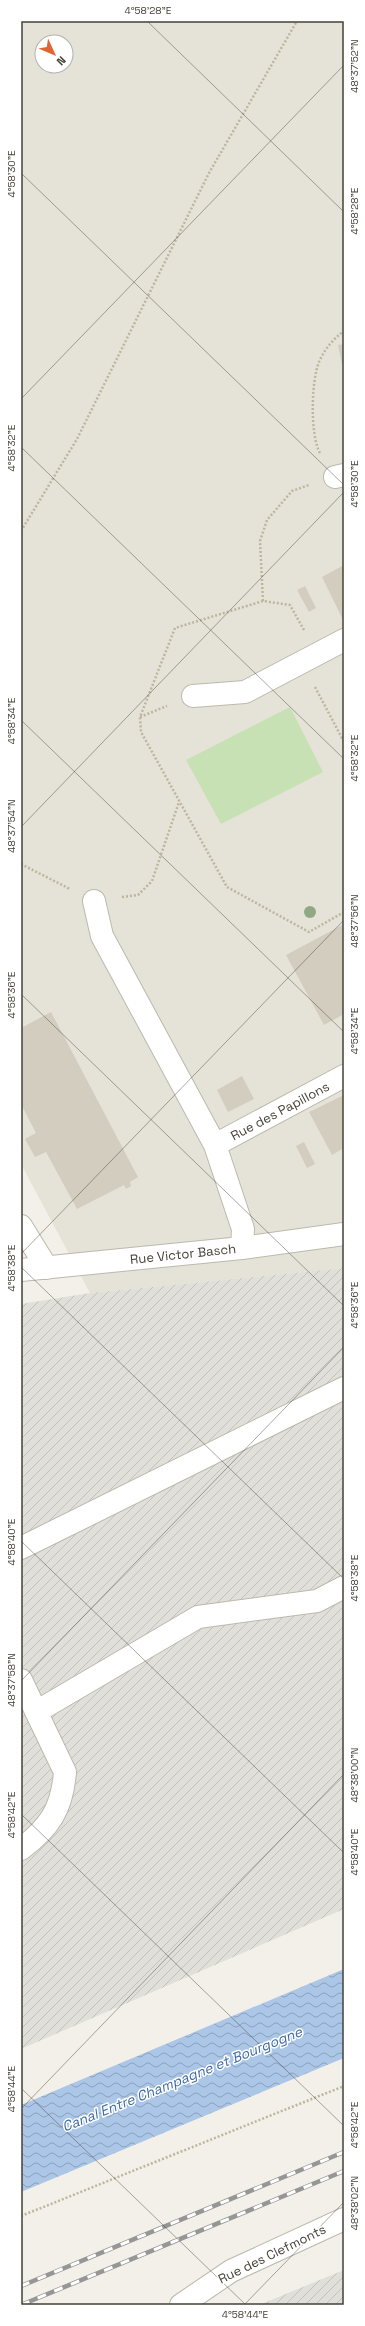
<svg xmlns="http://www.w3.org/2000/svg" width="365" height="2326" font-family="'Space Grotesk',sans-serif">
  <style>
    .residential { fill: #e5e3d7; fill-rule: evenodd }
    .industrial { fill: url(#industrial-furrows) }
    .green { fill: #c7e1b5 }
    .water { fill: url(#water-waves) }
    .building { fill: #d2cdbf }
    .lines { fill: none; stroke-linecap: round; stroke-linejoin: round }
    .minor-casing { stroke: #bcb9ac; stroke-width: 24 }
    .path { stroke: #bcb69e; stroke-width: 2.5; stroke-dasharray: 2 2; stroke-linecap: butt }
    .minor { stroke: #fff; stroke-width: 22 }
    .rail-casing { stroke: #969696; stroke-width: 4.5 }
    .rail { stroke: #fff; stroke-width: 3; stroke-dasharray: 9; stroke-linecap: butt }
    .tree { fill: #90a984 }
    .ticks { fill: none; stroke: #444137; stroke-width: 1; stroke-opacity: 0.45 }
    .labels { text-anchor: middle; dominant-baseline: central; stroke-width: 3; stroke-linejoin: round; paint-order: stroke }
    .street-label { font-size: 13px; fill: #444137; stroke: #fff }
    .water-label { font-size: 14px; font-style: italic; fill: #3d69a3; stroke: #fff }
    .neatline { fill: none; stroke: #444137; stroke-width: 1.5 }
    .ticks-label { font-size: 10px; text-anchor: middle; fill: #444137 }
  </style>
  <defs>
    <pattern id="industrial-furrows" width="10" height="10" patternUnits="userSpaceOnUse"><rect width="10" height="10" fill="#e1dfd9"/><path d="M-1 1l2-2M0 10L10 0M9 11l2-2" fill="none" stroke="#c2c1bb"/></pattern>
    <pattern id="water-waves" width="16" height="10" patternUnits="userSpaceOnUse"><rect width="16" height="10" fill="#abc6e7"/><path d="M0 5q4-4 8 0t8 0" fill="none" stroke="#8da2bc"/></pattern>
  </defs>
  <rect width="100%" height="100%" fill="#f2f0e8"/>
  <path class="residential" d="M21 21H344V1268L90 1293 21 1164ZM42 42H66V66H42Z"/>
  <path class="industrial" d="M344 1268V1909L21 2049V1304L90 1293Z
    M344 2270V2305H259Z"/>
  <path class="green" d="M290 707 323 772 221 824 186 760Z"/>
  <path class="water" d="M344 1969V2058L21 2192V2105Z"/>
  <path class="building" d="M344 344V364H342L338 345Z
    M344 565V622L322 577Z
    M305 586 316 608 309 612 297 590Z
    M344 924V1014L324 1025 286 955Z
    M51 1012 138 1177 130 1182 131 1186 126 1189 124 1185 77 1209 46 1152 35 1157 25 1139 36 1133 21 1104V1028Z
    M242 1076 254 1099 228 1112 217 1090Z
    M344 1095V1148L332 1155 309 1112Z
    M304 1142 315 1164 307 1168 296 1146Z"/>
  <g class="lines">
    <g class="minor-casing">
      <path id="minor" d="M335 477 344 475
        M193 696 245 692 344 640
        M94 901 102 936 215 1145 243 1229 242 1248
        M215 1145 344 1076
        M21 1226 47 1268
        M21 1270 242 1248 344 1234
        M21 1548 344 1388
        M21 1680 65 1772C62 1809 50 1827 21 1849
        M36 1712 198 1617 317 1601 344 1587
        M181 2305 231 2271 344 2219"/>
    </g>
    <path class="path" d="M320 453C310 436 311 381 319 362 324 350 333 339 344 331
      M21 531 77 439 209 173 297 21
      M263 601 260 541 267 520 292 491 309 485
      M304 630 290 605 263 601 175 628 140 717 141 732 227 887 309 932 344 912
      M315 687 344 742
      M140 717 167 706
      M21 864 70 889
      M122 897 138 895 152 881 179 802
      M21 2216 344 2086"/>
    <use href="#minor" class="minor"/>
    <g class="rail-casing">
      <path id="rail" d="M21 2286 344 2152
        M21 2305 344 2171"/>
    </g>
    <use href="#rail" class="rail"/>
  </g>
  <circle class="tree" cx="310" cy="912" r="6"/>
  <path class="ticks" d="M147 21 344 212M21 173 344 485M21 399 344 65M21 447 344 759M21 720 344 1032M21 827 344 492M21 994 344 1306M21 1254 344 920M21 1267 344 1579M21 1541 344 1853M21 1681 344 1347M21 1814 344 2126M21 2088 246 2305M21 2109 344 1774M244 2305 344 2202"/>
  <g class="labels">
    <g class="street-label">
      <text transform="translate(280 1111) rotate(-28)">Rue des Papillons</text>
      <text transform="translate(183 1254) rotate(-6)">Rue Victor Basch</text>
      <text transform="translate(272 2254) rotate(-26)">Rue des Clefmonts</text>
    </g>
    <g class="water-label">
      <text transform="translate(182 2079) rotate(-22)">Canal Entre Champagne et Bourgogne</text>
    </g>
  </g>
  <rect width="365" height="2326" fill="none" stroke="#ffffff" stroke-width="44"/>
  <g transform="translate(54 54) rotate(134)"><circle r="19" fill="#ffffff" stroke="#b4b3af"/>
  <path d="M0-3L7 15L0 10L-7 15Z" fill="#e06531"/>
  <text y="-6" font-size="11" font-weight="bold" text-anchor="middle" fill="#444137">N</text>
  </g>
  <rect x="22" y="22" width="321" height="2282" class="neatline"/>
  <g class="ticks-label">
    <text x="148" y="14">4°58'28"E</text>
    <text transform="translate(354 66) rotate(-90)" y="4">48°37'52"N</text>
    <text transform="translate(11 174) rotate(-90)" y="4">4°58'30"E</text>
    <text transform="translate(354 211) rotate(-90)" y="4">4°58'28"E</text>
    <text transform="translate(11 448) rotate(-90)" y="4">4°58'32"E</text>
    <text transform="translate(354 484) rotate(-90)" y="4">4°58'30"E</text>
    <text transform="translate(11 721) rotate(-90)" y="4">4°58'34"E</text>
    <text transform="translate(354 758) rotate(-90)" y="4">4°58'32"E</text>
    <text transform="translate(11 826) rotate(-90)" y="4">48°37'54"N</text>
    <text transform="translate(354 921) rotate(-90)" y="4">48°37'56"N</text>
    <text transform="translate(11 995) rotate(-90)" y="4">4°58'36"E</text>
    <text transform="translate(354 1031) rotate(-90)" y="4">4°58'34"E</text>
    <text transform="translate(11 1268) rotate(-90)" y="4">4°58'38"E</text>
    <text transform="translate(354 1305) rotate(-90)" y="4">4°58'36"E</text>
    <text transform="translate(11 1542) rotate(-90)" y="4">4°58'40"E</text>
    <text transform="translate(354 1578) rotate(-90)" y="4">4°58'38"E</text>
    <text transform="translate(11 1680) rotate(-90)" y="4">48°37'58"N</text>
    <text transform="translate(354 1775) rotate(-90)" y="4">48°38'00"N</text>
    <text transform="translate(11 1815) rotate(-90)" y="4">4°58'42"E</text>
    <text transform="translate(354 1852) rotate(-90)" y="4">4°58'40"E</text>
    <text transform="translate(11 2089) rotate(-90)" y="4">4°58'44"E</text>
    <text transform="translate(354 2125) rotate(-90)" y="4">4°58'42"E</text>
    <text transform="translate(354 2203) rotate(-90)" y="4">48°38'02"N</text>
    <text x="245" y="2318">4°58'44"E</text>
  </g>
</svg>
